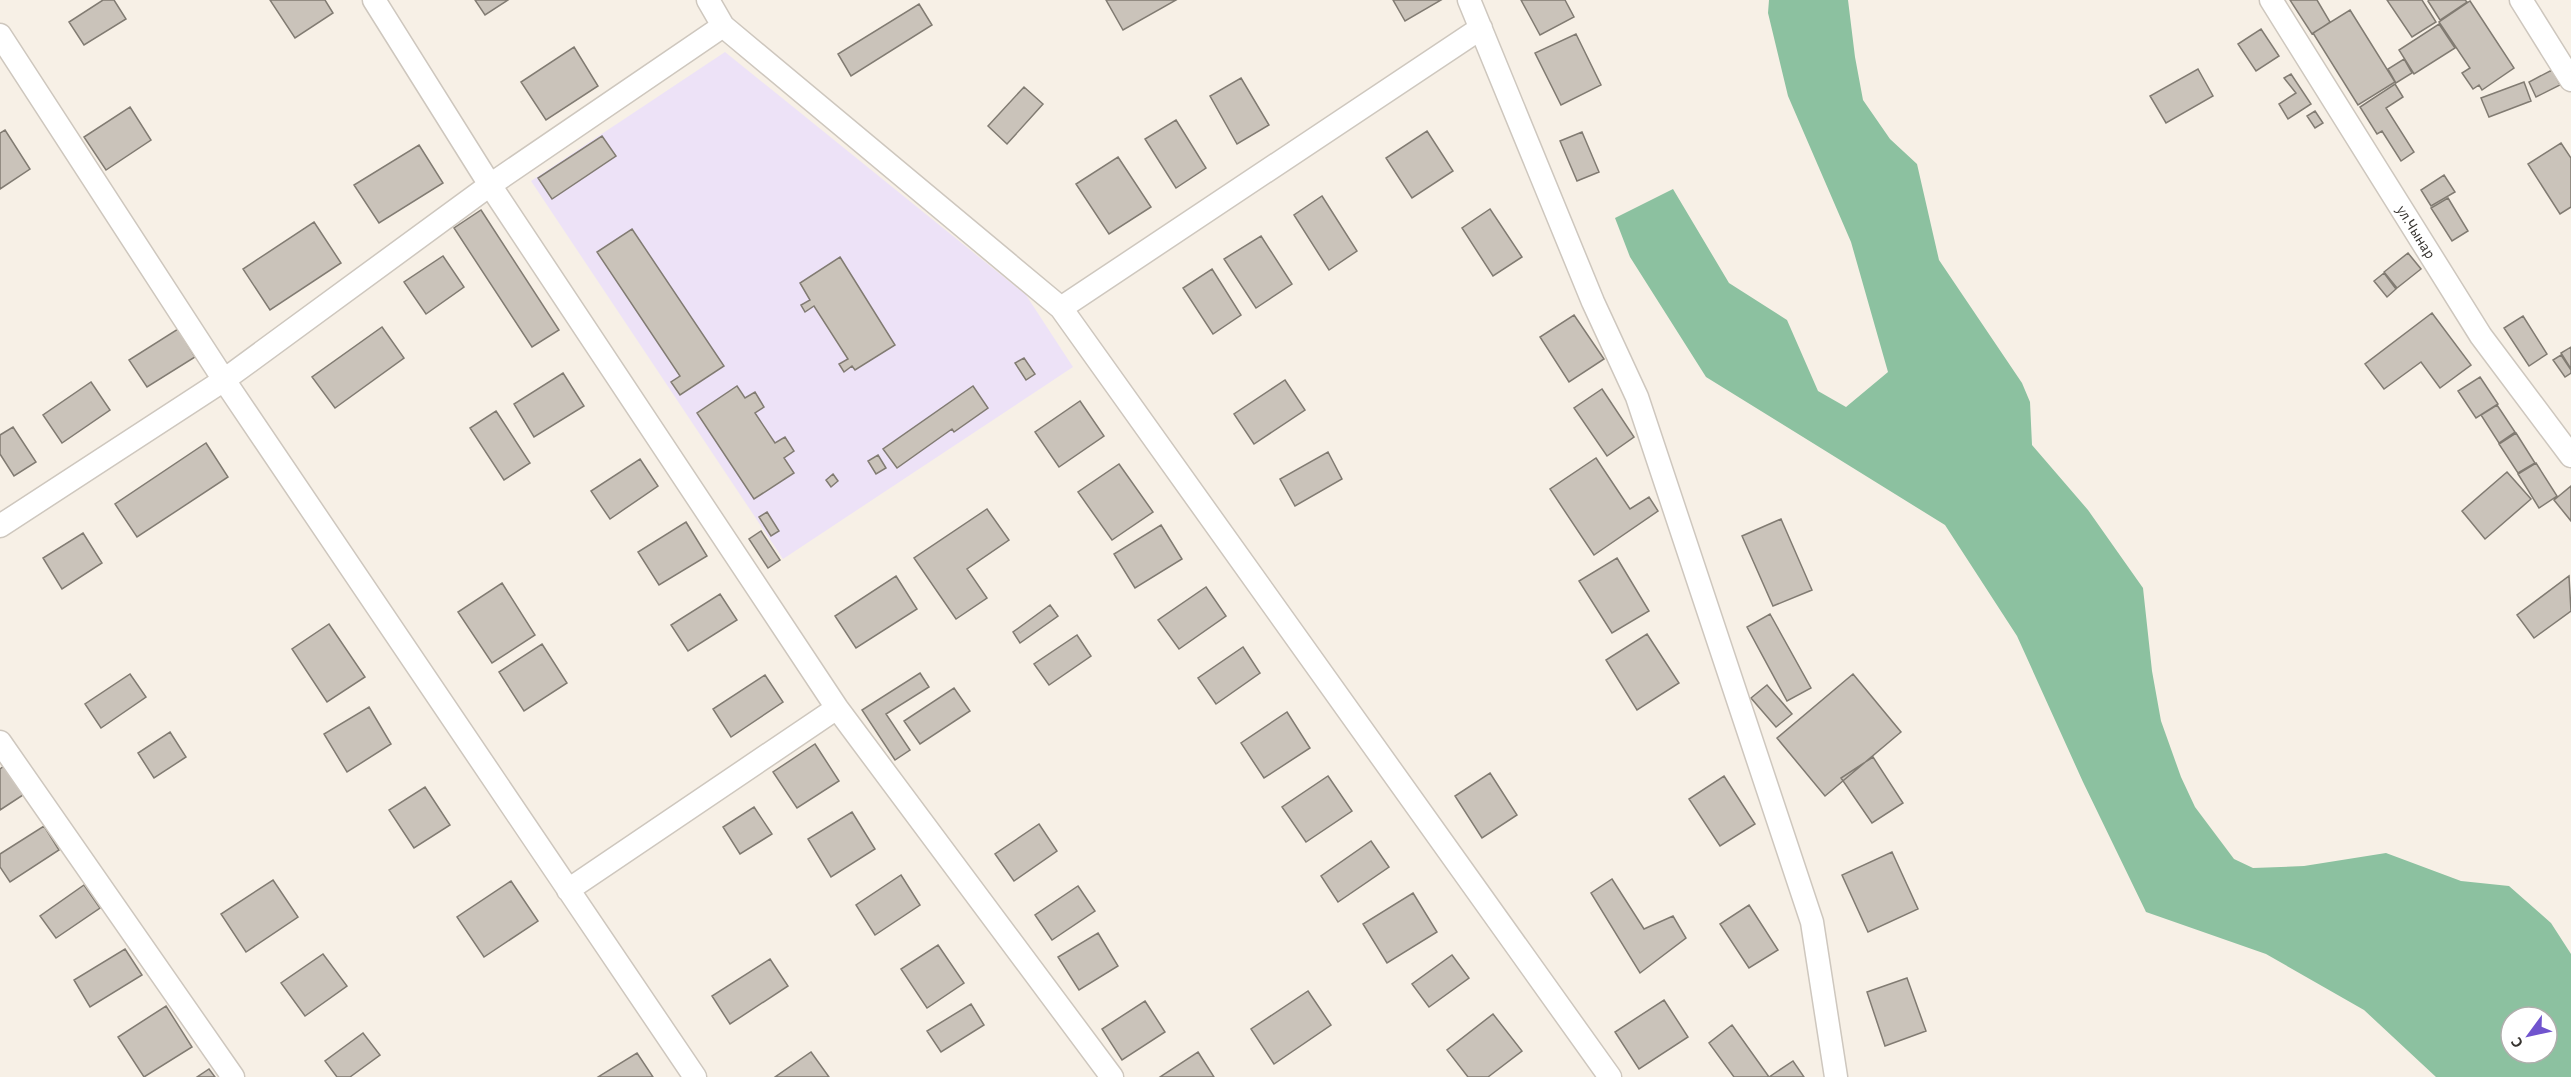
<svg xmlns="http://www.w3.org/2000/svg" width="2571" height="1077" font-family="'Alegreya Sans',sans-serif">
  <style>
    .education { fill: #ede2f7 }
    .forest { fill: #8cc1a0; fill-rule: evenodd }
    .building { fill: #cac3ba; stroke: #817b72; stroke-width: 1.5 }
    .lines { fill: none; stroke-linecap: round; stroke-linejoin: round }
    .street-casing { stroke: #cec7be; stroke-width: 25 }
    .street { stroke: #fff; stroke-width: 22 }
    .labels { text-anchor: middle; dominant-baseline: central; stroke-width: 4.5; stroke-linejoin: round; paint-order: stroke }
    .street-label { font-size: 16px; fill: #373430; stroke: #fff }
  </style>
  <rect width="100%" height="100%" fill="#f7f0e6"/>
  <path class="education" d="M725 52 1026 295 1073 367 783 559 531 181Z"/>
  <path class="forest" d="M1769 0H1848L1855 57 1863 100 1890 139 1917 164 1939 260 2022 383 2030 402 2032 445 2088 510 2143 588 2152 671 2161 721 2181 777 2195 807 2234 859 2253 868 2304 866 2386 853 2461 881 2509 886 2551 923 2571 954V1077H2436L2364 1010 2266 954 2146 912 2083 782 2017 636 1945 525 1706 377 1630 257 1615 218 1673 189 1729 283 1787 320 1818 391 1846 407 1888 372 1851 242 1788 96 1768 13ZM2511 1017H2547V1053H2511Z"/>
  <path class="building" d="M103 0H114L126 19 84 45 69 22Z
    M270 0H325L333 13 295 38Z
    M475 0H508L485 15Z
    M1106 0H1176L1123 30Z
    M1393 0H1441L1405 21Z
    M1521 0H1565L1574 17 1540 35Z
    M2290 0H2317L2330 22 2312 34Z
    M2387 0H2422L2436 22 2412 37Z
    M2429 0H2465L2467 2 2440 20 2428 1Z
    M2470 1 2514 68 2482 90 2479 85 2473 89 2462 73 2470 68 2439 22Z
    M919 4 932 25 851 76 838 54Z
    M2350 10 2395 82 2358 105 2313 33Z
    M2439 24 2455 48 2414 74 2399 50Z
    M2261 29 2279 56 2256 71 2238 44Z
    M1576 34 1601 85 1561 105 1535 53Z
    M574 47 598 86 546 120 521 82Z
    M2404 59 2412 73 2396 83 2388 69Z
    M2198 69 2213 96 2166 123 2150 96Z
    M2552 70 2560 85 2536 97 2529 82Z
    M2291 74 2311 104 2288 119 2279 104 2296 93 2284 78Z
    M1241 78 1269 125 1237 144 1210 96Z
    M2524 82 2531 101 2489 117 2481 98Z
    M2395 84 2403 97 2386 108 2414 152 2401 161 2382 131 2377 134 2360 107Z
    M1024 87 1043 104 1007 144 988 126Z
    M130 107 151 140 106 170 84 137Z
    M2315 111 2323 123 2315 128 2307 116Z
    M1176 120 1206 168 1176 188 1145 139Z
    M5 130 30 169 0 189V133Z
    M1427 131 1453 171 1412 198 1386 158Z
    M1582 132 1599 172 1577 181 1560 141Z
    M602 136 616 156 552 199 538 178Z
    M2561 143 2571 158V207L2560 214 2528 164Z
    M419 145 443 183 379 223 354 185Z
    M1118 157 1151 207 1109 234 1076 184Z
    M2444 175 2455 192 2431 206 2421 190Z
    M1322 196 1357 251 1329 270 1294 215Z
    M2448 198 2468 231 2452 241 2431 208Z
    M1490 209 1522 257 1493 276 1462 228Z
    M481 210 559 330 532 347 454 228Z
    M314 222 341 263 270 310 243 269Z
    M632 229 724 366 680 395 671 382 680 376 597 252Z
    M1261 236 1292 284 1256 308 1224 259Z
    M2408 253 2421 269 2397 288 2384 272Z
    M443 256 464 287 426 314 404 282Z
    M840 257 895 345 855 370 852 366 844 372 839 364 848 359 814 306 805 312 801 305 810 300 800 283Z
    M1212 269 1241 315 1213 334 1183 288Z
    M2384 273 2396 289 2387 297 2374 281Z
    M2432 313 2471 365 2440 388 2421 362 2384 389 2365 364Z
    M1574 315 1604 359 1569 382 1540 337Z
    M2523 316 2547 354 2529 366 2504 328Z
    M382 327 404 358 335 408 312 377Z
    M178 329 195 357 147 387 129 360Z
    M2571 347V369L2561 353Z
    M2561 355 2571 370V373L2565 377 2553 360Z
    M1024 358 1035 374 1026 380 1015 363Z
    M563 373 584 406 534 437 514 404Z
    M2480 377 2498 404 2476 418 2458 391Z
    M1285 380 1305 410 1254 444 1234 414Z
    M91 382 110 410 62 443 43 415Z
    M737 386 745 398 755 392 764 407 755 413 775 443 785 437 794 451 784 458 794 473 754 499 697 413Z
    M973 386 988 408 954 432 952 429 897 468 883 449Z
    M1602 389 1634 437 1607 456 1574 408Z
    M1080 401 1104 436 1059 467 1035 432Z
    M2497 405 2515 432 2499 443 2481 415Z
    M496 411 530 463 504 480 470 428Z
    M13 427 36 462 14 476 0 454V435Z
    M2516 433 2535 463 2518 473 2499 444Z
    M206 443 228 477 137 537 115 504Z
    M1328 452 1342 479 1295 506 1280 479Z
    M878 455 886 468 876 474 868 461Z
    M1596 458 1630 509 1649 497 1658 511 1594 555 1550 489Z
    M640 459 658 486 610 519 591 491Z
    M2536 463 2557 496 2539 508 2518 474Z
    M1119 464 1153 512 1112 540 1078 492Z
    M2507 472 2531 499 2485 539 2462 511Z
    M833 474 838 481 831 487 826 480Z
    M2571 486V521L2554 500Z
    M987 509 1009 540 967 569 987 598 956 619 914 558Z
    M767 512 779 531 771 536 759 517Z
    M1781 519 1812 590 1773 606 1742 536Z
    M686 522 707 556 659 585 638 552Z
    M1161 525 1182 559 1135 588 1114 554Z
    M761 531 780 560 768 568 749 539Z
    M83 533 102 563 62 589 43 558Z
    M1617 558 1649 611 1612 633 1579 581Z
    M896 576 917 609 856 648 835 616Z
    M2569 576 2571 611 2534 638 2517 615Z
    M502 583 535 635 492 663 458 612Z
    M1206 587 1226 616 1179 649 1158 620Z
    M720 594 737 620 688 651 671 625Z
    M1050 605 1058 616 1020 643 1013 632Z
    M1770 614 1811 688 1787 701 1747 627Z
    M329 624 365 677 327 702 292 649Z
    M1647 634 1679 683 1637 710 1606 660Z
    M1077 635 1091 656 1049 685 1034 664Z
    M542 644 567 683 524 711 499 672Z
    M1243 647 1260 673 1216 704 1198 678Z
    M920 673 929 687 886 714 910 750 895 760 862 710Z
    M130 674 146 697 101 728 85 704Z
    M1853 674 1901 732 1825 796 1777 738Z
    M765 675 783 702 731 737 713 709Z
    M1767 685 1792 714 1776 727 1751 698Z
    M954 688 970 711 920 744 904 721Z
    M369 707 391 744 347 772 324 734Z
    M1287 712 1310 748 1264 778 1241 743Z
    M170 732 186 757 154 778 138 753Z
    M815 744 839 781 797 808 773 772Z
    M1873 757 1903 803 1872 823 1841 778Z
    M4 766 23 795 0 810V769Z
    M1490 773 1517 815 1482 838 1455 796Z
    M1328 776 1352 811 1306 842 1282 807Z
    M1724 776 1755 824 1720 846 1689 799Z
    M425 787 450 825 414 848 389 810Z
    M754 807 772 834 740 854 723 827Z
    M852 812 875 849 831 877 808 839Z
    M1039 824 1057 851 1014 881 995 854Z
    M44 826 59 850 10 882 0 867V854Z
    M1371 841 1389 867 1338 902 1321 876Z
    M1892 852 1918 909 1868 932 1842 875Z
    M901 875 920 905 875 935 856 905Z
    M1612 879 1644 929 1673 916 1686 938 1640 973 1591 893Z
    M273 880 298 917 246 952 221 914Z
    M511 881 538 921 484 957 457 917Z
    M84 885 100 908 56 938 40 916Z
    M1078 886 1095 911 1052 940 1035 915Z
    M1413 893 1437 932 1387 963 1363 924Z
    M1749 905 1778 950 1749 968 1720 924Z
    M1098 933 1118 966 1079 990 1058 957Z
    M938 945 964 983 927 1008 901 969Z
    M125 949 142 975 90 1007 74 980Z
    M323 954 347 986 305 1016 281 983Z
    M1452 955 1469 978 1429 1007 1412 984Z
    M770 959 788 986 730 1024 712 996Z
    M1907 978 1926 1031 1885 1046 1867 992Z
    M1308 991 1331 1025 1274 1064 1251 1029Z
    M1664 1000 1688 1037 1639 1069 1615 1032Z
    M1145 1001 1165 1032 1122 1060 1102 1029Z
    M971 1004 984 1025 941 1052 927 1031Z
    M166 1006 192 1047 144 1077 118 1037Z
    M1493 1014 1522 1051 1488 1077H1468L1447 1050Z
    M1732 1025 1769 1077 1793 1061 1804 1077H1734L1709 1043Z
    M363 1033 380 1055 350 1077H337L325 1061Z
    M811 1052 829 1077H775Z
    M1198 1052 1214 1077H1160Z
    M637 1053 653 1077H598Z
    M209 1069 215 1077H197Z"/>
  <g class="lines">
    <g class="street-casing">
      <path id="street" d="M374 0 490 185 837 708 1112 1077
        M708 0 723 26 1061 308 1610 1077
        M1469 0 1593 302 1637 397 1812 922 1836 1077
        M2271 0 2481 336 2571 456
        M2521 0 2571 80
        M0 35 224 380 695 1077
        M1061 308 1481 28
        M0 526 224 380 490 185 723 26
        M0 742 233 1077
        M568 890 837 708"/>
    </g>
    <use href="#street" class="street"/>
  </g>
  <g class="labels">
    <g class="street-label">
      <text transform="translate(2416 232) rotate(58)">ул.Чынар</text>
    </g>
  </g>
  <g transform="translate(2529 1035) rotate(237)"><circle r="28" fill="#ffffff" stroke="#afaeac" stroke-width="1.5"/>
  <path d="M0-4.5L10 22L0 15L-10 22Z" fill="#7054ce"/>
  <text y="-9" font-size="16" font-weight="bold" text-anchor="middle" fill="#373430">С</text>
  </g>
</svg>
